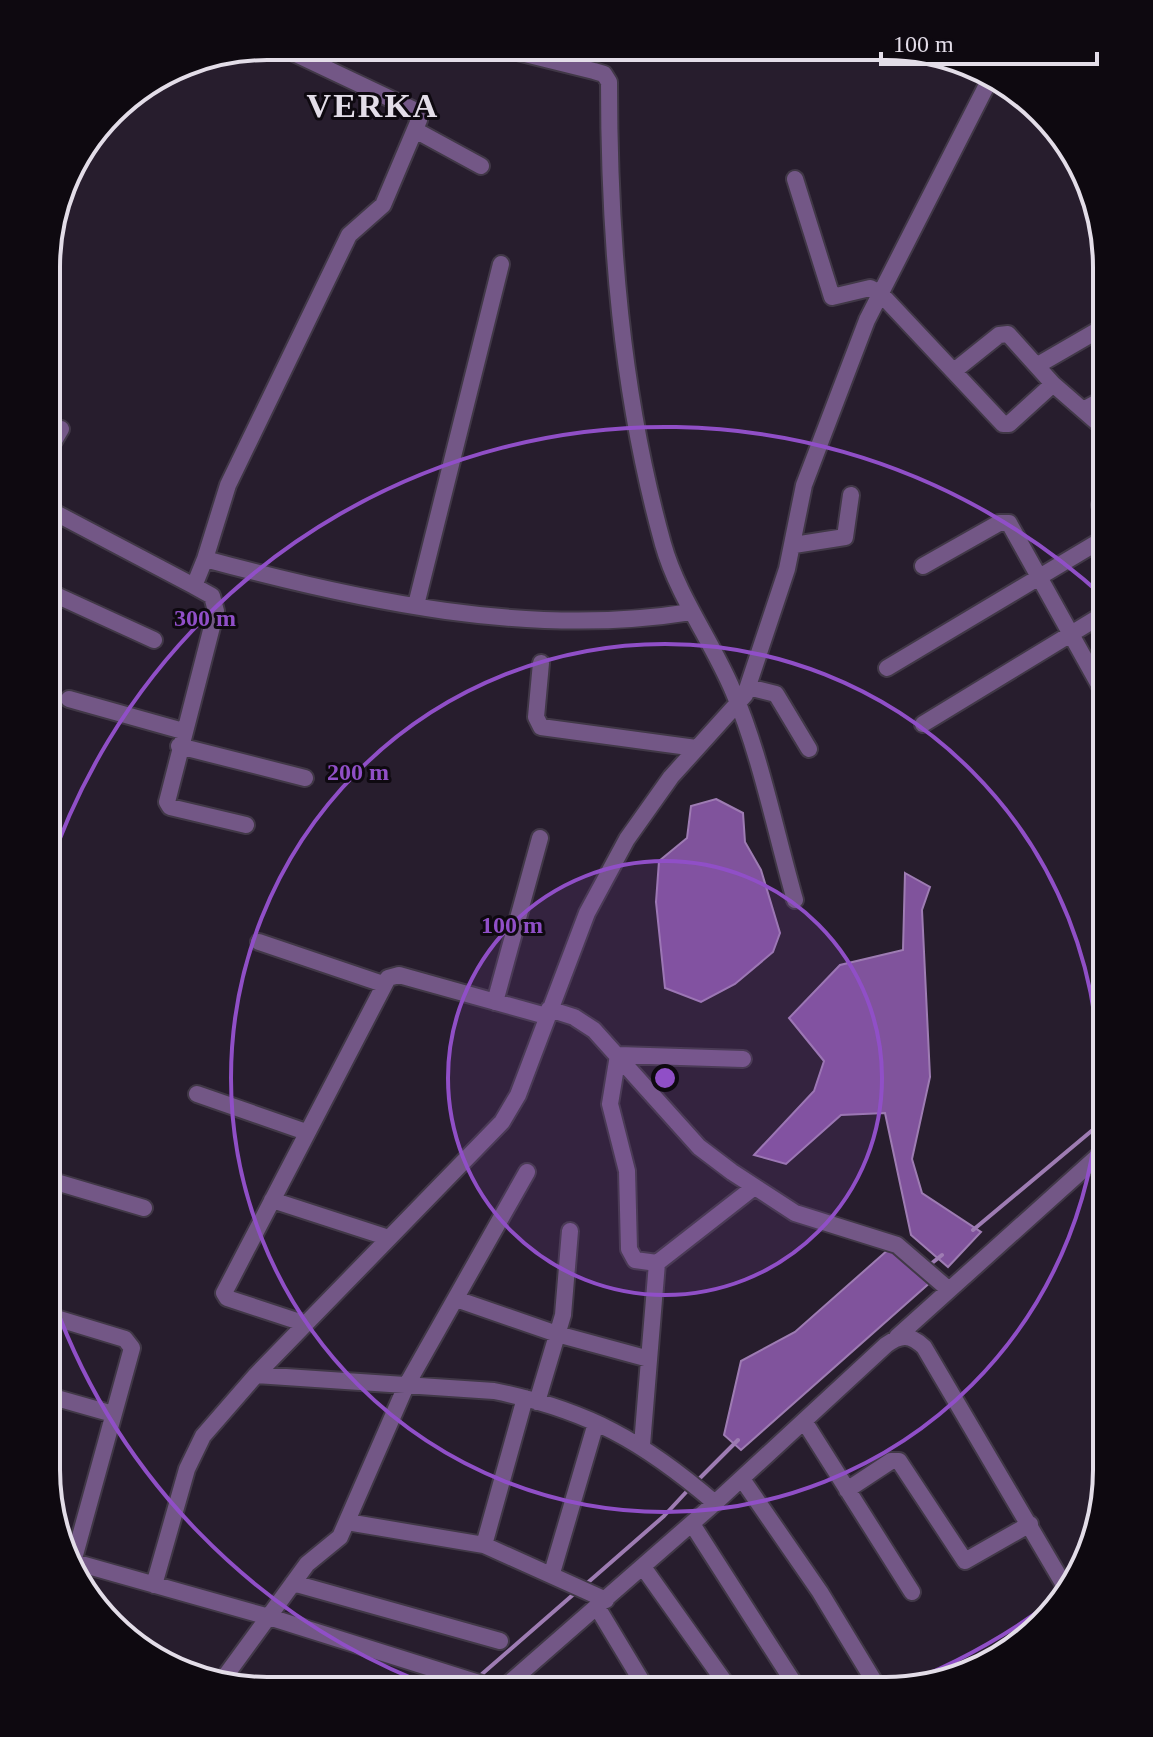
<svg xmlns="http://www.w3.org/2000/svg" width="1153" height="1737" font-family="'Times New Roman',serif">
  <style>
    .water { fill: #80539c; stroke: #9e7cb3; stroke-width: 2 }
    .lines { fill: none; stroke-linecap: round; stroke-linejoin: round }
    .stream { stroke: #9e7cb3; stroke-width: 4 }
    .street-casing { stroke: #413847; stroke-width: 20 }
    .street { stroke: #735786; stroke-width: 16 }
    .ring { fill: none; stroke: #904fc7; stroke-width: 4 }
    .labels { text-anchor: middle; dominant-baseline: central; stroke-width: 6; stroke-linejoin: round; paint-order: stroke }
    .district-label { font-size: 34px; font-weight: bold; letter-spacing: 2px; fill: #e3dde8; stroke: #0e0910 }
    .rim { fill: none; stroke: #e3dde8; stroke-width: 4 }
    .centre { fill: #904fc7; stroke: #0e0910; stroke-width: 4 }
    .ring-label { font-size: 24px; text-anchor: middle; font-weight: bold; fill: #904fc7; stroke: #0e0910; stroke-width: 6; stroke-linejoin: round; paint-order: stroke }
  </style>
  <rect width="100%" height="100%" fill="#271d2d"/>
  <path class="water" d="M716 799 743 813 745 842 761 870 780 933 773 952 735 984 701 1002 665 988 656 902 659 861 687 838 691 806Z
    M905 873 930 887 922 910 930 1077 912 1159 922 1193 981 1232 948 1267 911 1235 885 1113 841 1115 786 1164 754 1155 814 1091 824 1061 789 1018 840 965 903 950Z
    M890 1248 933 1280 741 1450 724 1435 741 1361 795 1332Z"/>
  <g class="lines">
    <path class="stream" d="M973 1230 1107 1118
      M932 1263 942 1255
      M699 1479 738 1440
      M585 1585 664 1516 689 1489
      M482 1674 575 1593"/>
    <g class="street-casing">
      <path id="street" d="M497 47 594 71 604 74 609 82C609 237 621 393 663 544 678 597 712 641 733 691 760 753 776 834 795 900
        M415 130 481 166
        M795 179 832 297 870 288 880 293 1003 424H1009L1053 384
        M1038 365 1107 325
        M954 371 999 335 1008 334 1053 384 1107 431
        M1083 410 1107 397
        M48 451 61 429
        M1100 505 1107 500
        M48 509 194 586 205 559C360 601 531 638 691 612
        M794 545 845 537 851 495
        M205 559 228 485 349 235 383 205 419 120 412 109 279 46
        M923 566 999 523H1009L1107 699
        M194 586 212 596 216 611 167 802 170 807 246 825
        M47 591 154 640
        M416 605 501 264
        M541 663 536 717 541 727 696 748
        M887 668 1103 539
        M748 687 776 694 809 749
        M69 699 183 731
        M923 724 1107 612
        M179 746 305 778
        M259 942 383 984
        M495 1002 540 838
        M549 1009 574 1017 594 1030 699 1147 732 1172 795 1213 897 1245 948 1289
        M197 1094 306 1132
        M46 1179 144 1208
        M272 1200 389 1238
        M657 1263 635 1260 629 1249 627 1171 610 1104 618 1055 743 1059
        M456 1299 557 1334 649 1359
        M46 1315 125 1339 132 1348 73 1562 76 1571
        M306 1324 227 1298 224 1293 388 978 399 975 546 1016
        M897 1337 1107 1148
        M256 1375 494 1391C588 1410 644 1442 715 1503
        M46 1395 113 1414
        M537 1402 563 1315 570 1231
        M804 1421 912 1592
        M642 1445 657 1263 753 1188
        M742 1479 820 1592 880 1691
        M847 1490 891 1461H899L965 1561 1030 1524
        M347 1522 484 1545 606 1600
        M692 1524 799 1691
        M484 1545 525 1398
        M67 1560 269 1617 485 1685H507L715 1503 886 1345C901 1334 910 1334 924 1347L1067 1590
        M643 1567 731 1691
        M552 1573 596 1423
        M293 1583 500 1641
        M154 1585 187 1469 203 1436 256 1375 502 1122 518 1095 587 913 627 839 671 777 745 695 787 569 804 485 867 320 990 79
        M597 1607 647 1690
        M221 1682 307 1564 340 1537 406 1386 527 1172"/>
    </g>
    <use href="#street" class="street"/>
  </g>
  <circle cx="665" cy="1078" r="217" fill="#904fc7" fill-opacity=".12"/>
  <g class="ring">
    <circle cx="665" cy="1078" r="217"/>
    <circle cx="665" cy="1078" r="434"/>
    <path d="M1066 1591A651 651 0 0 1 888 1690M442 1690A651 651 0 0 1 48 1285M48 871A651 651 0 0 1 1105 598"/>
  </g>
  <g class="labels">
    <g class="district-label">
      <text x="373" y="105">VERKA</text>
    </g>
  </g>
  <path d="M0 0H1153V1737H0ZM267 60H886A207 207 0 0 1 1093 267V1470A207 207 0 0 1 886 1677H267A207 207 0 0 1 60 1470V267A207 207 0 0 1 267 60Z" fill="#0e0910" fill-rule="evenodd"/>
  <path class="rim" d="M267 60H886A207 207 0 0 1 1093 267V1470A207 207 0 0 1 886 1677H267A207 207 0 0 1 60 1470V267A207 207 0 0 1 267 60Z"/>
  <circle cx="665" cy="1078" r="12" class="centre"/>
  <g class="ring-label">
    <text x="205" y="626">300 m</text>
    <text x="358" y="780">200 m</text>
    <text x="512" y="933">100 m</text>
  </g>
  <path d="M881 52v12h216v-12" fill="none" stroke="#e3dde8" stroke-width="4"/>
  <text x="893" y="52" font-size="24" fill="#e3dde8" stroke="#0e0910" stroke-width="6" paint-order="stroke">100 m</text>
</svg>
